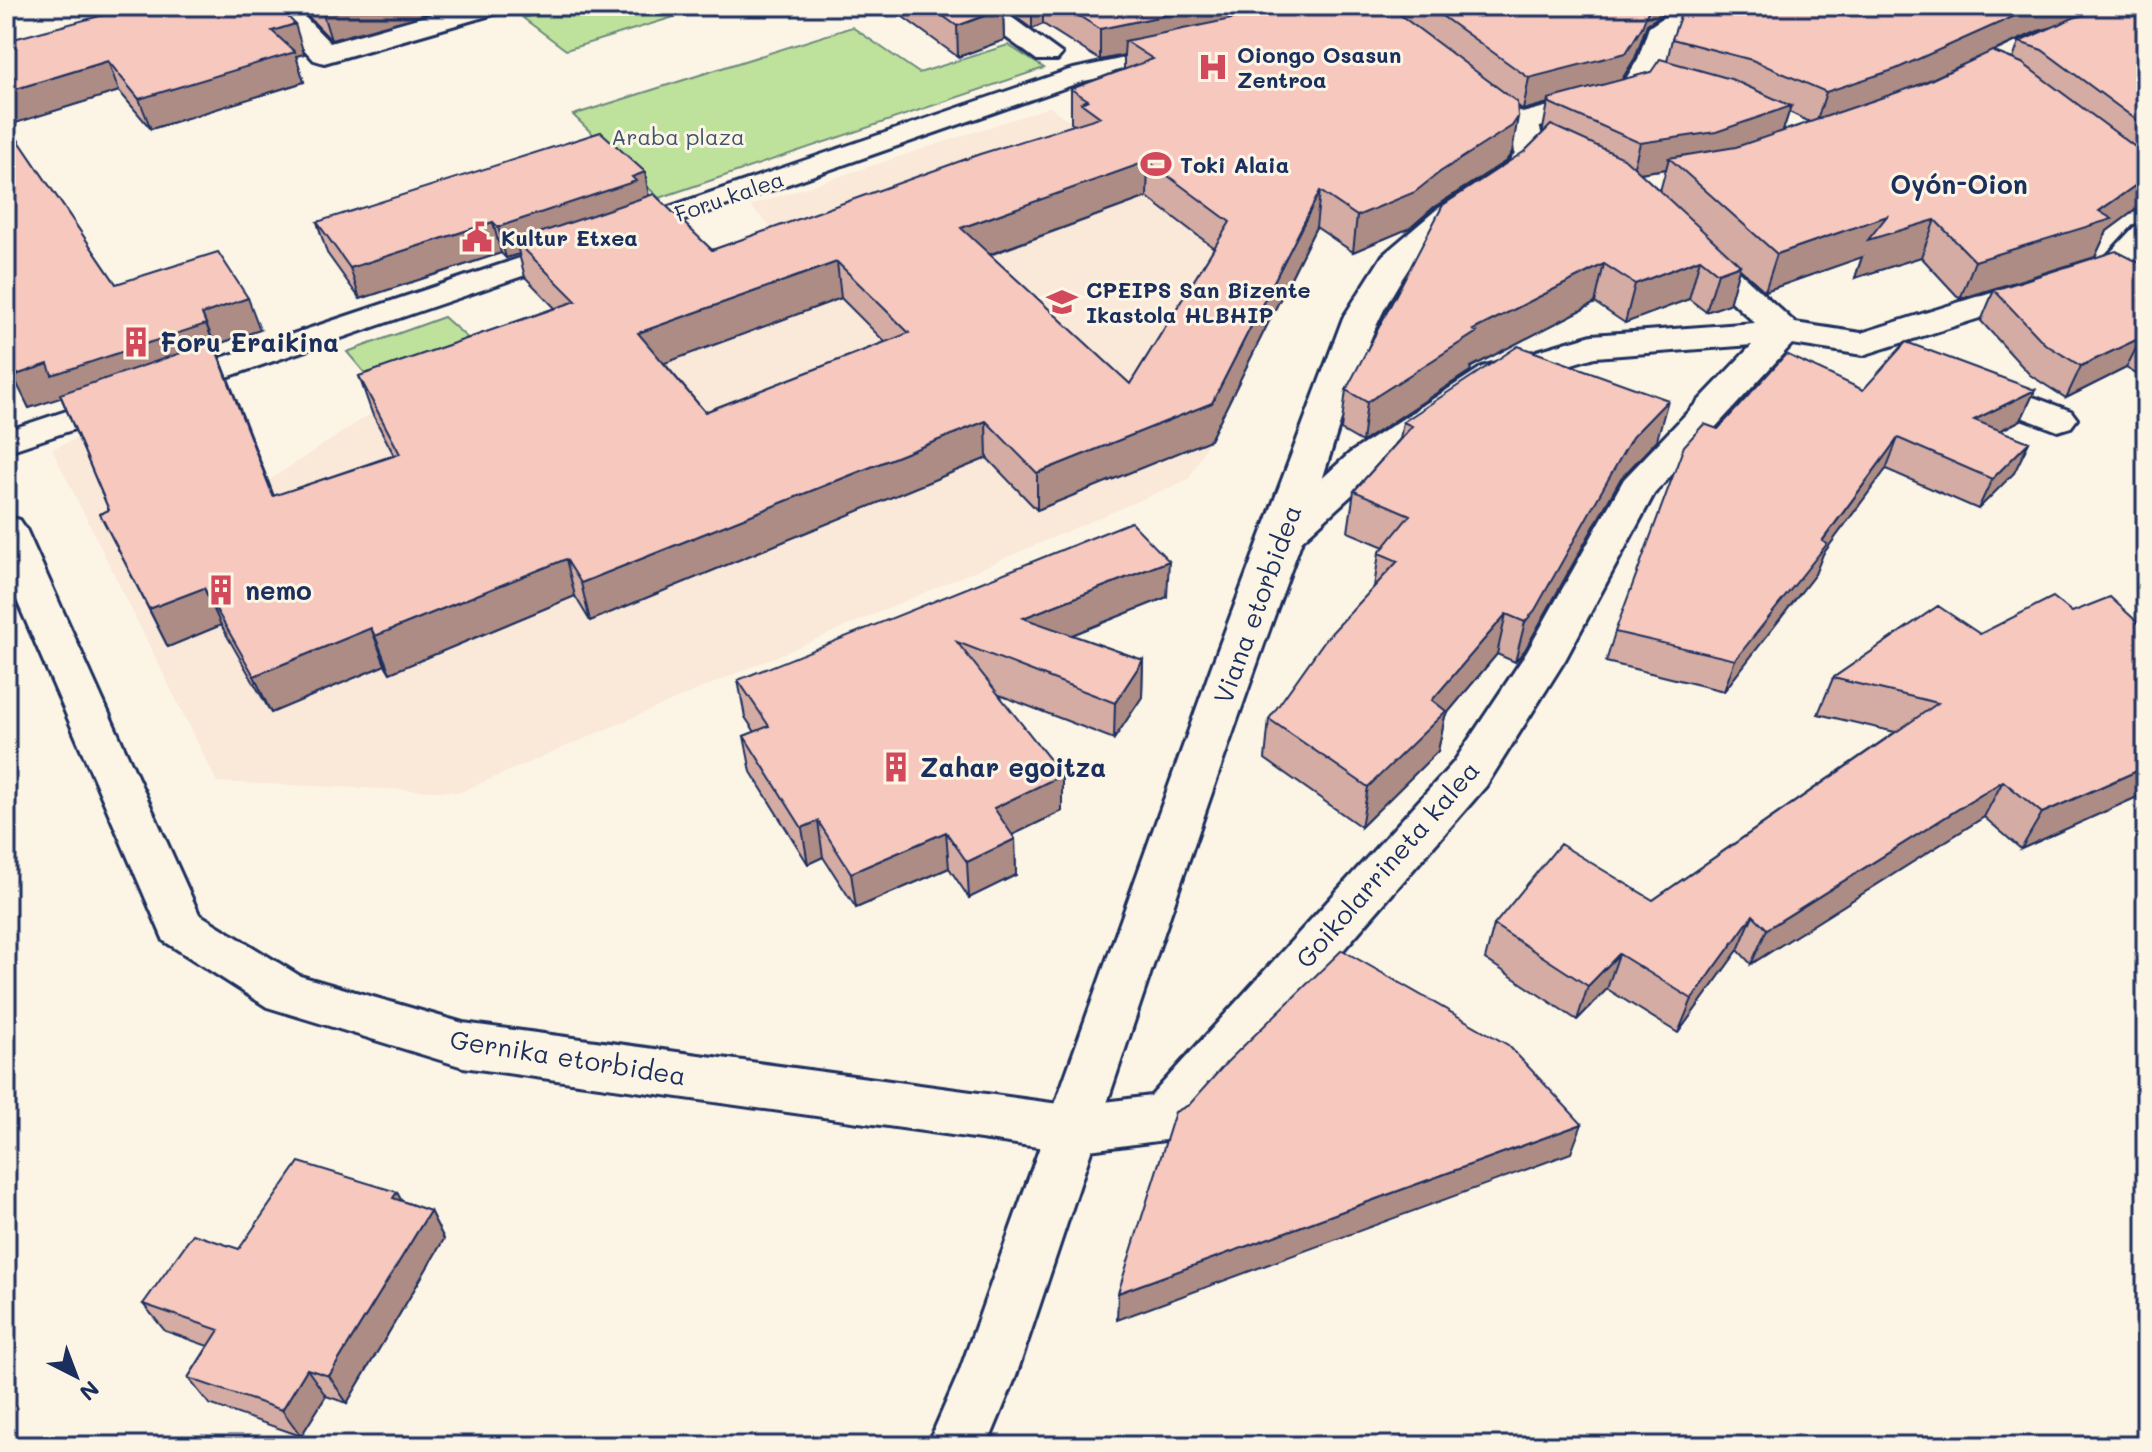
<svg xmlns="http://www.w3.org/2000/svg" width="2152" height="1452" font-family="Mali,sans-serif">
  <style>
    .built { fill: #fae8d9 }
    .green { fill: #bee29c; stroke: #6c887d; stroke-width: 2 }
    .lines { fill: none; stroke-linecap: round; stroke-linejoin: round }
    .pedestrian-casing { stroke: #1b2f5e; stroke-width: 6 }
    .minor-casing { stroke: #1b2f5e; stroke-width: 6 }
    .tertiary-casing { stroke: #1b2f5e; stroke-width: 6 }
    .pedestrian { fill: #fcf5e5; fill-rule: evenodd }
    .minor { fill: #fcf5e5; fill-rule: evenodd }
    .tertiary { fill: #fcf5e5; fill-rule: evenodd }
    .wall { fill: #d4aca3; stroke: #1b2f5e; stroke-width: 2; fill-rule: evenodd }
    .shaded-wall { fill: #ad8c85; stroke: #1b2f5e; stroke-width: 2 }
    .building { fill: #f7c8be; stroke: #1b2f5e; stroke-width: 2; fill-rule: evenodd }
    .labels { text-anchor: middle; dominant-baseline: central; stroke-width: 6; stroke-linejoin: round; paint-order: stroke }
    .far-poi-label { font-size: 22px; font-weight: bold; fill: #1b2f5e; stroke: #fcf5e5; text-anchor: start }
    .far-park-label { font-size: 22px; fill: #3c536a; stroke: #fcf5e5 }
    .far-street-label { font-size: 22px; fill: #1b2f5e; stroke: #fcf5e5 }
    .far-quarter-label { font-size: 26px; font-weight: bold; fill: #1b2f5e; stroke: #fcf5e5 }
    .poi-label { font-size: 26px; font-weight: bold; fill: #1b2f5e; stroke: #fcf5e5; text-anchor: start }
    .street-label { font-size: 26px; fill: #1b2f5e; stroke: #fcf5e5 }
  </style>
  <rect width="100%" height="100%" fill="#fcf5e5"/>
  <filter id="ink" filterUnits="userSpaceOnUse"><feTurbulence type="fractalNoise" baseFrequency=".0125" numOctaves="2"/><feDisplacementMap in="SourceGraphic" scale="16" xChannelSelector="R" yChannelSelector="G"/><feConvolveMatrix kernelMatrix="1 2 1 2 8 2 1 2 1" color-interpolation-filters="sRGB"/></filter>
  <g filter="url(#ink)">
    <path class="built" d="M1050 107 1072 123 1287 207 1318 228 1189 479 460 792 217 782 52 449 80 437 268 481 372 413 524 359 840 297 750 206Z"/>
    <path class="green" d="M564 6H710L566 50 523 18Z
      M852 27 919 73 1008 45 1044 68 659 198 573 115Z
      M444 317 482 351 380 391 347 352Z"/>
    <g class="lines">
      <g class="pedestrian-casing">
        <path id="pedestrian" d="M1371 6H1415L1412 11 1342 27 1330 20 1333 15Z
          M1176 47 1189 55 1185 60 1084 81 636 237H616L612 231 616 225 1069 70Z
          M571 241 581 244 586 250 581 256 186 391 175 394 164 391 159 384 164 377Z
          M121 393 132 396 137 403 132 410 6 452V431Z"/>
      </g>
      <g class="minor-casing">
        <path id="minor" d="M264 6H294L330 43 460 6H505L501 12 324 63 314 60Z
          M963 6H996L1062 54 1057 60H1037Z
          M1681 6H1715L1673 37 1668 59 1643 99 1518 133 1507 131 1503 124 1507 117 1621 87 1638 59 1649 27Z
          M2146 224V254L2131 270 1863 355 1792 344 1654 494 1565 660 1486 786 1184 1133 1165 1140 1074 1152 463 1067 267 1007 164 941 6 575V516L20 520 26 529 199 914 300 976 463 1023 1074 1106 1151 1096 1454 762 1527 652 1624 479 1752 345 1595 357 1508 383 1378 471 1298 544 1284 548 1270 544 1264 535 1270 526 1350 453 1482 367 1592 335 1755 323 1680 253 1675 246 1680 239 1692 236 1704 239 1795 323 1861 333 2107 256 2134 227Z
          M1971 374 2071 411 2077 419 2071 427 2058 431 1958 393 1953 385 1958 377Z"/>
      </g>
      <g class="tertiary-casing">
        <path id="tertiary" d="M1469 79 1480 82 1539 125 1547 154C1513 204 1441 222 1407 271 1358 340 1333 456 1303 537 1201 814 1110 1096 1016 1376L987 1446H927L959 1373 1211 668 1343 318 1383 255 1436 210 1508 163 1515 153 1513 136 1454 88 1458 82Z"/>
      </g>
      <use href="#pedestrian" class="pedestrian"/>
      <use href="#minor" class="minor"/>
      <use href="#tertiary" class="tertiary"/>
    </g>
    <path class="wall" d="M298 6H456L331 40Z
      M888 6H999L1003 9 1004 40 958 57Z
      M1001 6H1388L1397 13 1398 6H1676L1647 24 1635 58 1622 80 1651 72 1667 61 1672 39 2146 6V202L2107 231 2095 257 1960 299 1921 257 1855 278 1862 257 1765 291 1739 268 1729 304 1706 312 1689 299 1625 323 1595 303 1471 367 1470 371 1362 442 1341 430 1346 390 1525 151 1544 132 1543 129 1548 103 1523 110 1517 105 1512 152 1506 161 1434 207 1410 228 1353 252 1316 227 1210 440 1037 510 987 458 590 621 575 596 390 673 385 665 271 713 221 625 168 647 100 514 109 510 61 397 29 408 6 355V41L304 54 296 56 304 82 151 129 119 91 8 125 116 284 260 330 215 345 274 496 394 455 372 413 359 376 555 308 525 277 519 254 506 258 501 253 360 299 327 253 317 222 649 196 712 250 1074 125 1071 123V89L1124 69V55L1100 60 1043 24 1032 29ZM2050 28 2019 42 2013 59 1993 52 2038 31ZM1789 112 1810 122 1783 131ZM1666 169 1660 191 1640 173ZM1147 197 1214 248 1130 384 990 255ZM841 298 885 342 705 412 664 363Z
      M2146 266V380L2126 368 2066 398 2030 375 1981 321 1994 290Z
      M1863 390H2035L2021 420 2000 431 2029 442 2014 473 1978 509 1886 469 1823 554 1815 574 1724 691 1606 662 1615 632 1718 429Z
      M1403 422 1657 440 1621 478 1525 650 1515 662 1497 654 1445 716 1438 751 1361 827 1265 759 1269 719 1374 587 1379 553 1384 547 1348 532 1354 491 1400 439Z
      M1167 597 1072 635 1143 660 1142 697 1114 739 997 694 1062 775V811L1012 835 1015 839 1016 875 969 898 949 868 856 908 823 857 808 864 751 772 744 736 755 732 745 717 738 680Z
      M1938 606 2146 793 2021 849 1984 817 1751 964 1738 950 1678 1033 1607 989 1577 1020 1485 959 1494 925 1653 900 1895 732 1818 714 1833 678Z
      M402 1201 430 1211 444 1239 347 1403 326 1396 301 1436 209 1404 188 1378 208 1346 165 1331 143 1304 239 1249Z"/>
    <path class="shaded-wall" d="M340 6H456L331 40 322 11Z
      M1032 6H1043V24L1032 29Z
      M1211 6H1343L1125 41 1124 55 1100 60V29Z
      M1650 6H1676L1647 24 1635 58 1619 84 1549 99 1548 103 1523 110 1529 78Z
      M2037 6H2134L2038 31 1885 100 1816 124 1826 92Z
      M1003 9 1004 40 958 57 957 26Z
      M295 24 304 54 296 56 304 82 151 129 139 99 272 31Z
      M108 61 119 91 6 126V92Z
      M1791 106 1781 136 1707 162 1669 158 1666 169 1632 174 1640 143Z
      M1518 117 1512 152 1506 161 1434 207 1410 228 1353 252 1357 216 1440 172Z
      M1148 161 1147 197 963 264 961 228Z
      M645 172 650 203 516 241 519 254 506 258 498 227Z
      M2146 178V202L2107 231 2095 257 1960 299 1975 261 2099 211Z
      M1320 191 1316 227 1210 440 1037 510V473L1212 403Z
      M1887 216 1935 220 1921 257 1855 278 1862 257 1765 291 1777 254Z
      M493 222 501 253 360 299 350 268Z
      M1700 259 1689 299 1625 323 1635 284Z
      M837 262 841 298 646 370 638 333Z
      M1604 264 1595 303 1471 367 1470 371 1362 442 1367 402 1473 330Z
      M1740 265 1729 304 1706 312 1718 273Z
      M248 298 260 330 215 345 202 314Z
      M206 324 288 534 63 397 29 408 13 376 48 364Z
      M2142 337 2126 368 2066 398 2081 366Z
      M2035 390 2021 420 1961 450 1974 420Z
      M1668 400 1657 440 1621 478 1525 650 1515 662 1525 622 1632 437Z
      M986 421 987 458 590 621 581 583Z
      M1898 438 1886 469 1823 554 1815 574 1724 691 1735 660Z
      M2029 442 2014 473 1978 509 1992 479Z
      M566 559 575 596 390 673 375 636Z
      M1169 561 1167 597 1024 654 1023 618Z
      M204 588 221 625 168 647 149 609Z
      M1506 614 1497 654 1445 716 1438 751 1361 827 1368 787 1432 700Z
      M371 628 385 665 271 713 254 676Z
      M1143 660 1142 697 1114 739 1115 703Z
      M2146 767V793L2021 849 2042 813Z
      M1062 775V811L996 843 994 808Z
      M2003 781 1984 817 1751 964 1767 929Z
      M818 821 823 857 808 864 802 828Z
      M946 832 949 868 856 908 851 873Z
      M1015 839 1016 875 969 898 967 862Z
      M1753 915 1738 950 1678 1033 1692 999Z
      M1619 954 1607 989 1577 1020 1588 986Z
      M1582 1124 1571 1153 1117 1320 1118 1293Z
      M397 1192 412 1221 393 1198Z
      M430 1211 444 1239 347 1403 329 1376Z
      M307 1369 326 1396 301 1436 282 1410Z"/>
    <path class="building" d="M137 6H278L295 24 272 31 295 52 139 99 108 61 6 92V41Z
      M318 6H340L322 11Z
      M929 6H999L1003 9 957 26Z
      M1063 6H1211L1100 29Z
      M1294 6H1388L1517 102 1518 117 1512 126 1440 172 1415 192 1357 216 1320 191 1212 403 1037 473 986 421 581 583 566 559 375 636 371 628 254 676 204 588 149 609 100 514 109 510 60 394 213 342 273 496 400 454 359 376 576 301 516 241 654 194 712 250 980 154 1100 117 1081 103 1088 100 1071 89 1153 59 1125 41ZM1148 161 1230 222 1130 384 961 228ZM837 262 909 333 705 412 638 333Z
      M1428 6H1650L1642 27 1626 53 1529 78Z
      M1686 6H2037L1896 69 1826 92 1752 60 1672 39 1683 8Z
      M2114 6H2146V127L2042 50 2019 42 2073 18Z
      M1992 51 2022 63 2146 155V178L2099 211 2112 219 1975 261 1935 220 1868 240 1887 216 1777 254 1669 158 1736 147 1922 84Z
      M1660 59 1731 79 1791 106 1716 132 1640 143 1550 103 1549 99 1651 72Z
      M6 122 116 284 218 252 248 298 202 314 206 324 52 375 48 364 13 376 6 355Z
      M1551 125 1624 158 1740 265 1718 273 1700 259 1635 284 1604 264 1473 330 1477 332 1367 402 1346 390 1443 205 1525 151Z
      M601 132 645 172 632 177 636 181 498 227 493 222 350 268 317 222Z
      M2116 251 2146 266V339L2142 337 2081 366 2045 344 1994 290Z
      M1906 342 2035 390 1974 420 2029 442 1992 479 1898 438 1822 541 1827 544 1735 660 1615 632 1684 446 1704 424 1718 429 1786 354 1863 390Z
      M1518 346 1668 400 1632 437 1535 610 1525 622 1506 614 1432 700 1446 711 1368 787 1269 719 1325 640 1398 561 1379 553 1410 515 1354 491 1412 426 1403 422Z
      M1131 522 1169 561 1023 618 1143 660 1115 703 957 642 1062 775 994 808 1015 839 967 862 946 832 851 873 818 821 802 828 744 736 769 726 738 680Z
      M2053 597 2072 612 2110 597 2146 630V767L2042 813 2003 781 1767 929 1753 915 1692 999 1619 954 1588 986 1494 925 1560 844 1653 900 1938 703 1833 678 1938 606 1980 634Z
      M1342 950 1508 1045 1582 1124 1118 1293 1175 1112 1189 1105 1227 1062Z
      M299 1162 397 1192 393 1198 430 1211 329 1376 307 1369 282 1410 188 1378 219 1330 143 1304 193 1234 239 1249Z"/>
  </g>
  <defs>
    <g id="hospital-bare" transform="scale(2.4)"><path d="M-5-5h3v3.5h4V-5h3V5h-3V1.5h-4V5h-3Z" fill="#d1495b" stroke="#fcf5e5" stroke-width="2.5" paint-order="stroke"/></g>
    <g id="stadium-bare" transform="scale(2.4)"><path d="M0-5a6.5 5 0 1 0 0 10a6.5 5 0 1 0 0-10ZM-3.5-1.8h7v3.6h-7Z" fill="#d1495b" stroke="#fcf5e5" stroke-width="2.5" paint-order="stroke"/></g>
    <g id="civic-bare" transform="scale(2.4)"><path d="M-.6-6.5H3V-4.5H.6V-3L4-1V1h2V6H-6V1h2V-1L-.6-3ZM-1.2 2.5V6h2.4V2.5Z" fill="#d1495b" stroke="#fcf5e5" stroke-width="2.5" paint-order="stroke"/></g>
    <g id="school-bare" transform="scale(2.4)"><path d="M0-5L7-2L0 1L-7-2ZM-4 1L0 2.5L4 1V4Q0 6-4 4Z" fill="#d1495b" stroke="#fcf5e5" stroke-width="2.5" paint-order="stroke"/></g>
    <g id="building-bare" transform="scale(2.4)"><path d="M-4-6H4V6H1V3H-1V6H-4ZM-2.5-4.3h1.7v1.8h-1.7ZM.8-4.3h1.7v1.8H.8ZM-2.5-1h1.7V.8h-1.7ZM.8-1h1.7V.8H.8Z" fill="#d1495b" stroke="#fcf5e5" stroke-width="2.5" paint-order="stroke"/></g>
  </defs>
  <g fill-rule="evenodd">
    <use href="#hospital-bare" x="1213" y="67"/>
    <use href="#stadium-bare" x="1156" y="164"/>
    <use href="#civic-bare" x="477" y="237"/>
    <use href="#school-bare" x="1062" y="302"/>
    <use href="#building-bare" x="136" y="342"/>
    <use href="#building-bare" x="221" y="590"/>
    <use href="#building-bare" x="896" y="767"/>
  </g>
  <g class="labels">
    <g class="far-poi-label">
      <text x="1237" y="54">Oiongo Osasun<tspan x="1237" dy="25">Zentroa</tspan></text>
      <text x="1180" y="164">Toki Alaia</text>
      <text x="501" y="237">Kultur Etxea</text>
      <text x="1086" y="289">CPEIPS San Bizente<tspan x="1086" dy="25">Ikastola HLBHIP</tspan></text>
    </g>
    <g class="far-park-label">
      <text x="678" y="136">Araba plaza</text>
    </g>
    <g class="far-street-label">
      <text transform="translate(729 196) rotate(-19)">Foru kalea</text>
    </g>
    <g class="far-quarter-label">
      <text x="1959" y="184">Oyón-Oion</text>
    </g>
    <g class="poi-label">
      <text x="160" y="342">Foru Eraikina</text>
      <text x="245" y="590">nemo</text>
      <text x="920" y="767">Zahar egoitza</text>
    </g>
    <g class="street-label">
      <text transform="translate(1257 604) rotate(-70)">Viana etorbidea</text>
      <text transform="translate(1387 864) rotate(-49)">Goikolarrineta kalea</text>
      <text transform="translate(568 1057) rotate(9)">Gernika etorbidea</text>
    </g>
  </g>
  <rect width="2152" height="1452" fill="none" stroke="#fcf5e5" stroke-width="32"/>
  <rect x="16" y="16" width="2120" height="1420" fill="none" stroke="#1b2f5e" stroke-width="3" filter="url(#ink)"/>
  <g transform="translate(76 1376) rotate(138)" stroke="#fcf5e5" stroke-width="6" paint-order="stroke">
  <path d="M0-6L14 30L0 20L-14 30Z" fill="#1b2f5e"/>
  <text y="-12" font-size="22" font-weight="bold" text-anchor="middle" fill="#1b2f5e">N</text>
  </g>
</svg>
